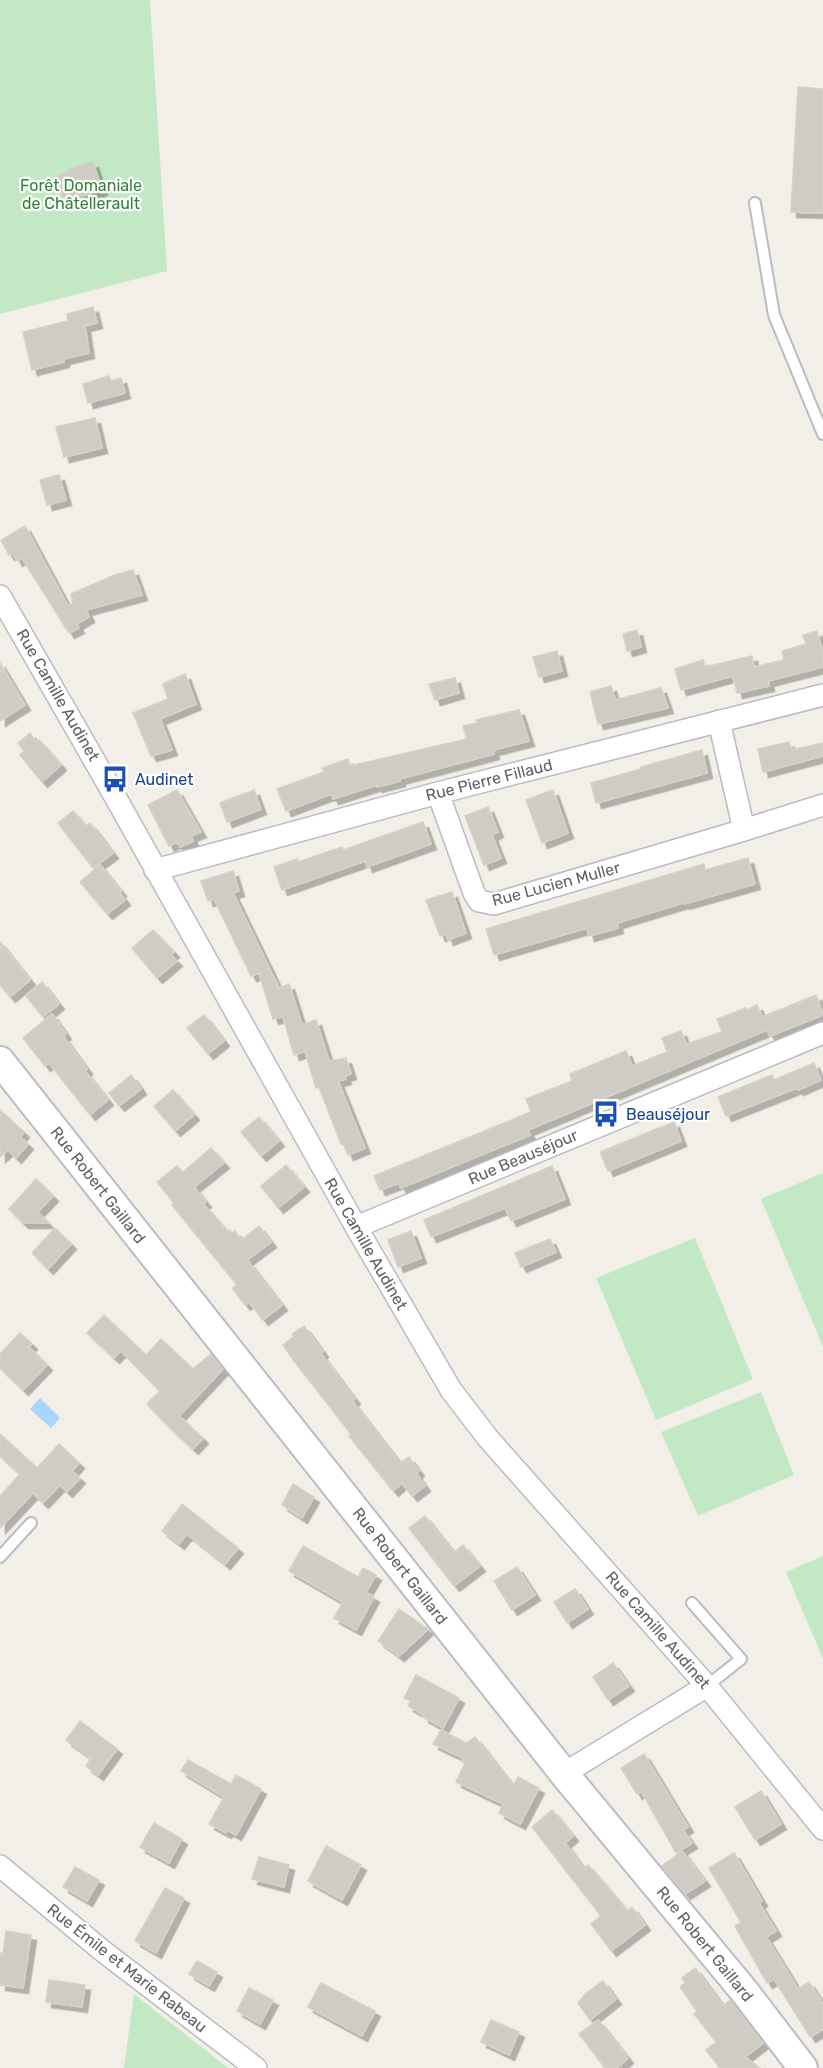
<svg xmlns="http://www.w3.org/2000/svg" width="823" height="2068" font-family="Rubik,sans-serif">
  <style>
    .green { fill: #c2e9c4 }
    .water { fill: #a8d6ff }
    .building { fill: #ceccc5; stroke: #d6d1c4; stroke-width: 1.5; filter: url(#shadow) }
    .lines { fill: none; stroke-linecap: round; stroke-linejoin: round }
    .lane-casing { stroke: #b9bcc1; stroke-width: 14 }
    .street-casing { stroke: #b9bcc1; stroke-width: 24 }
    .secondary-casing { stroke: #babdc3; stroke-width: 32 }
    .lane { stroke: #fff; stroke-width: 10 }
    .street { stroke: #fff; stroke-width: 21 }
    .secondary { stroke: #fff; stroke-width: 28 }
    .labels { text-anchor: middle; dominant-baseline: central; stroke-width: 4.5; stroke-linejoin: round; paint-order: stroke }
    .park-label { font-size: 16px; fill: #308437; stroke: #fff }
    .street-label { font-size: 16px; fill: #5e6268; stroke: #fff }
    .transit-label { font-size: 16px; fill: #164399; stroke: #fff; text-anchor: start }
  </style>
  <defs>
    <filter id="shadow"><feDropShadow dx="5.5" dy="5.5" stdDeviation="0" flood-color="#0004"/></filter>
  </defs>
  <rect width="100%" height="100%" fill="#f1efe7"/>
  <path class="green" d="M0 0H150L167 271 0 314Z
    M823 1173V1347L761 1199Z
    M695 1238 753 1379 656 1420 596 1278Z
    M761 1392 794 1475 698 1516 661 1432Z
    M823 1556V1659L786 1572Z
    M134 1994 228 2068H124Z"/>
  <path class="water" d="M40 1398 60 1418 51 1428 30 1409Z"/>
  <path class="building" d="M798 87 823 89V213L791 212Z
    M93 162 102 190 64 202 56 176 69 172 68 169Z
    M93 307 97 323 85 326 89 353 64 359V362L32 370 23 332 68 321 67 314Z
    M109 376 111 381 121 378 125 393 88 403 83 384Z
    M95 418 102 448 64 457 56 427Z
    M59 475 66 500 47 505 40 480Z
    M25 526 68 606 73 604 71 594 115 575 133 570 142 595 86 610 89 617 77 624 79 628 69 633 22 558 17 561 13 553 9 555 1 540Z
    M637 630 641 647 627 651 623 634Z
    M817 631 823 653V667L768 681 769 686 737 693 733 676 681 690 675 669 703 660 705 667 752 656 754 667 784 660 782 651 806 644 803 635Z
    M557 651 562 671 539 677 533 657Z
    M0 663 25 705 0 721Z
    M185 674 196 704 160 719 172 750 151 756 133 713 168 699 163 684Z
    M455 678 459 693 435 700 429 684Z
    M611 686 615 700 661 688 668 708 598 724 590 692Z
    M519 710 529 741 493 750 494 754 399 779 400 781 377 787V785L333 799 331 794 286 811 277 789 324 772 322 768 348 759 350 766 467 739 463 726 477 723 476 720Z
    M30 733 36 742 39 740 61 765 42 782 20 755 24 751 18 743Z
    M789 742 791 750 823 743V756L763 772 758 749Z
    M702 750 707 773 596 803 591 783 641 769V767Z
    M177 790 201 832 191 836 193 841 180 847 177 842 169 846 148 805Z
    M254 790 261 809 227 822 220 803Z
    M553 790 568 833 542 843 526 800Z
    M488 807 498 832 492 835 501 858 484 865 465 816Z
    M73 811 86 826 90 823 113 853 93 868 58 823Z
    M423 822 431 844 367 867 365 861 282 890 274 867 297 859 298 862 342 847 343 850Z
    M748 858 755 884 684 904 683 903 617 923 618 928 589 936 587 928 494 955 486 929 704 864 705 870Z
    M100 865 121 891 119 892 125 900 107 914 80 882Z
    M233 871 239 891 233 893 279 988 289 984 302 1025 316 1020 329 1061 346 1058 351 1074 345 1076 346 1079 338 1081 365 1148 348 1155 343 1143 341 1144 319 1087 316 1088 305 1051 294 1055 283 1016 273 1019 259 973 251 976 214 899 208 901 201 881Z
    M452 892 466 933 448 940 446 934 440 936 426 900Z
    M153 930 174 952 171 955 177 961 157 978 132 948Z
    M0 942 30 980 10 997 0 985Z
    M42 982 59 1004 43 1017 26 996Z
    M816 995 823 1015 770 1036 767 1030 528 1130 530 1135 401 1188 399 1183 380 1190 374 1176 531 1112 526 1099 572 1081 570 1074 626 1051 632 1066 667 1052 662 1038 681 1031 686 1044 722 1032 717 1019 746 1008 747 1010 757 1005 762 1017Z
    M52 1014 66 1034 63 1036 87 1069 85 1071 108 1100 90 1115 49 1063 45 1066 23 1038Z
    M204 1015 224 1041 208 1054 187 1028Z
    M814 1063 821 1080 798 1090 797 1088 726 1116 718 1097 772 1075 774 1080Z
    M131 1075 141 1089 119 1106 109 1093Z
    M173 1090 194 1115 175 1131 154 1106Z
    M0 1110 24 1132 20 1137 28 1144 16 1158 8 1150 0 1157Z
    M259 1117 279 1141 261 1156 241 1132Z
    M674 1122 681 1141 608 1171 600 1152Z
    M211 1148 224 1163 194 1187 206 1202 203 1204 228 1232 230 1230 232 1233 235 1231 241 1240 259 1226 271 1242 247 1260 282 1305 263 1320 249 1302 245 1305 232 1288 237 1285 172 1205 174 1203 157 1182 177 1166 183 1172Z
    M286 1165 304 1187 278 1208 261 1186Z
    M552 1166 565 1199 511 1221 505 1208 431 1237 424 1220Z
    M36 1179 53 1196 38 1212 48 1223H23L9 1209Z
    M55 1228 71 1244 48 1269 32 1253Z
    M411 1231 421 1258 398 1267 388 1240Z
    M550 1239 556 1252 521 1267 515 1253Z
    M104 1315 146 1355 161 1339 193 1369 211 1354 223 1369 179 1416 203 1438 193 1449 169 1427 147 1404 160 1391 121 1351 114 1358 87 1333Z
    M304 1326 323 1352 321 1354 355 1399 352 1401 400 1463 409 1457 419 1471 416 1473 425 1486 412 1496 402 1483 393 1491 349 1436 351 1434 294 1361 283 1345 294 1336 292 1334Z
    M20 1333 32 1344 29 1347 47 1365 23 1390 0 1368V1354Z
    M0 1434 37 1468 59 1444 79 1463 72 1471 80 1478 67 1492 60 1485 43 1503 33 1493 0 1528V1496L20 1474 0 1456Z
    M293 1484 314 1497 302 1518 282 1505Z
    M182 1504 238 1548 225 1564 187 1534 179 1544 162 1531Z
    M425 1516 454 1553 463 1545 480 1566 454 1586 409 1528Z
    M303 1546 358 1577 363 1568 376 1575 366 1592 374 1597 356 1630 334 1618 343 1602 289 1571Z
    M517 1567 535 1595 512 1610 494 1581Z
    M575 1589 588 1609 567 1623 554 1602Z
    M399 1609 428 1629 399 1656 378 1641Z
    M613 1663 629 1686 608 1700 593 1677Z
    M416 1675 459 1698 443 1728 423 1717 424 1715 408 1706 411 1701 404 1698Z
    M80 1721 117 1749 98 1775 86 1766 91 1758 66 1740Z
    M441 1730 466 1743 475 1737 513 1786 518 1777 539 1788 520 1824 499 1813 503 1804 456 1782 465 1763 462 1762 463 1758 433 1744Z
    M644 1754 688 1827 683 1830 692 1843 676 1853 641 1791 637 1794 621 1768Z
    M188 1760 231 1784 236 1775 261 1789 236 1835 227 1830 226 1833 209 1824 224 1797 181 1771Z
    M761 1791 781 1824 755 1840 735 1807Z
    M552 1810 573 1836 565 1843 584 1869 588 1865 627 1911 632 1907 645 1925 611 1951 591 1924 601 1916 532 1827Z
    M154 1823 182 1839 169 1863 140 1847Z
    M326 1846 361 1865 342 1900 308 1881Z
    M682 1851 705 1881 685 1894 662 1866Z
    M734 1853 762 1901 759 1903 776 1931 766 1937 798 1989 809 1982 823 2004V2029L810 2037 774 1979 767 1983 735 1926 741 1922 709 1868Z
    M259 1857 289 1865 284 1887 252 1879Z
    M75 1867 99 1880 87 1901 63 1887Z
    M165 1888 184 1898 156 1953 135 1941Z
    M6 1931 31 1935 23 1988 0 1985V1953H3Z
    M197 1961 217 1972 209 1986 189 1974Z
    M695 1968 723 2006 730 2000 763 2043 745 2057 760 2068H720L706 2050 716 2042 694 2014 697 2011 680 1987 685 1983 682 1978Z
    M49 1980 85 1985 82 2007 46 2002Z
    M603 1981 616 1999 590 2020 578 2003 585 1994Z
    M321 1983 375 2011 362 2036 308 2007Z
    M249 1988 273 2000 260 2024 237 2011Z
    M491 2020 519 2032 509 2055 481 2042Z
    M598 2020 628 2058 617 2068H605L579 2034Z"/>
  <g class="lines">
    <g class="lane-casing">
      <path id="lane" d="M755 203 774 315 823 434
        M0 1557 31 1523
        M692 1603 741 1659 707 1686"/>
    </g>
    <g class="street-casing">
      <path id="street" d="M0 596 117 800 356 1227 451 1390 487 1437 707 1686 823 1829
        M438 793 474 893 479 901 494 904 744 830 719 721
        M744 830 823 805
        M155 870 438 793 823 695
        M356 1227 823 1033
        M565 1775 573 1768 707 1686
        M0 1866 104 1952 256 2068"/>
    </g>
    <g class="secondary-casing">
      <path id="secondary" d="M0 1061 565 1775 744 1991 803 2068"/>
    </g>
    <use href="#lane" class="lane"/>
    <use href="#street" class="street"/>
    <use href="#secondary" class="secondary"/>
  </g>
  <defs>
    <g id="bus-bare" transform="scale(2.07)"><path d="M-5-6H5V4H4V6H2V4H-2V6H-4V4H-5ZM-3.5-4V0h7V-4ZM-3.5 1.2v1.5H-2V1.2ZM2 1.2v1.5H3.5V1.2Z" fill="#1a4fb4" stroke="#fff" stroke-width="2.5" paint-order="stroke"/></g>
  </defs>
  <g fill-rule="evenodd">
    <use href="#bus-bare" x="115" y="779"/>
    <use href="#bus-bare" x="606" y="1114"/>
  </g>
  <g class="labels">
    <g class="park-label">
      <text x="81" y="185">Forêt Domaniale<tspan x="81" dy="18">de Châtellerault</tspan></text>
    </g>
    <g class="street-label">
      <text transform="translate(58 695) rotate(60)">Rue Camille Audinet</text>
      <text transform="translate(489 780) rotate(-14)">Rue Pierre Fillaud</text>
      <text transform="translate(556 884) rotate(-15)">Rue Lucien Muller</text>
      <text transform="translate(523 1157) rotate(-23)">Rue Beauséjour</text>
      <text transform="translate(98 1185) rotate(52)">Rue Robert Gaillard</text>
      <text transform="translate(366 1244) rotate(60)">Rue Camille Audinet</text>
      <text transform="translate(400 1566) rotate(52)">Rue Robert Gaillard</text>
      <text transform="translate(658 1630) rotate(49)">Rue Camille Audinet</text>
      <text transform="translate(705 1944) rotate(51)">Rue Robert Gaillard</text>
      <text transform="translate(127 1968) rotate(38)">Rue Émile et Marie Rabeau</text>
    </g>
    <g class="transit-label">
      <text x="135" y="779">Audinet</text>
      <text x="626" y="1114">Beauséjour</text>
    </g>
  </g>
</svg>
